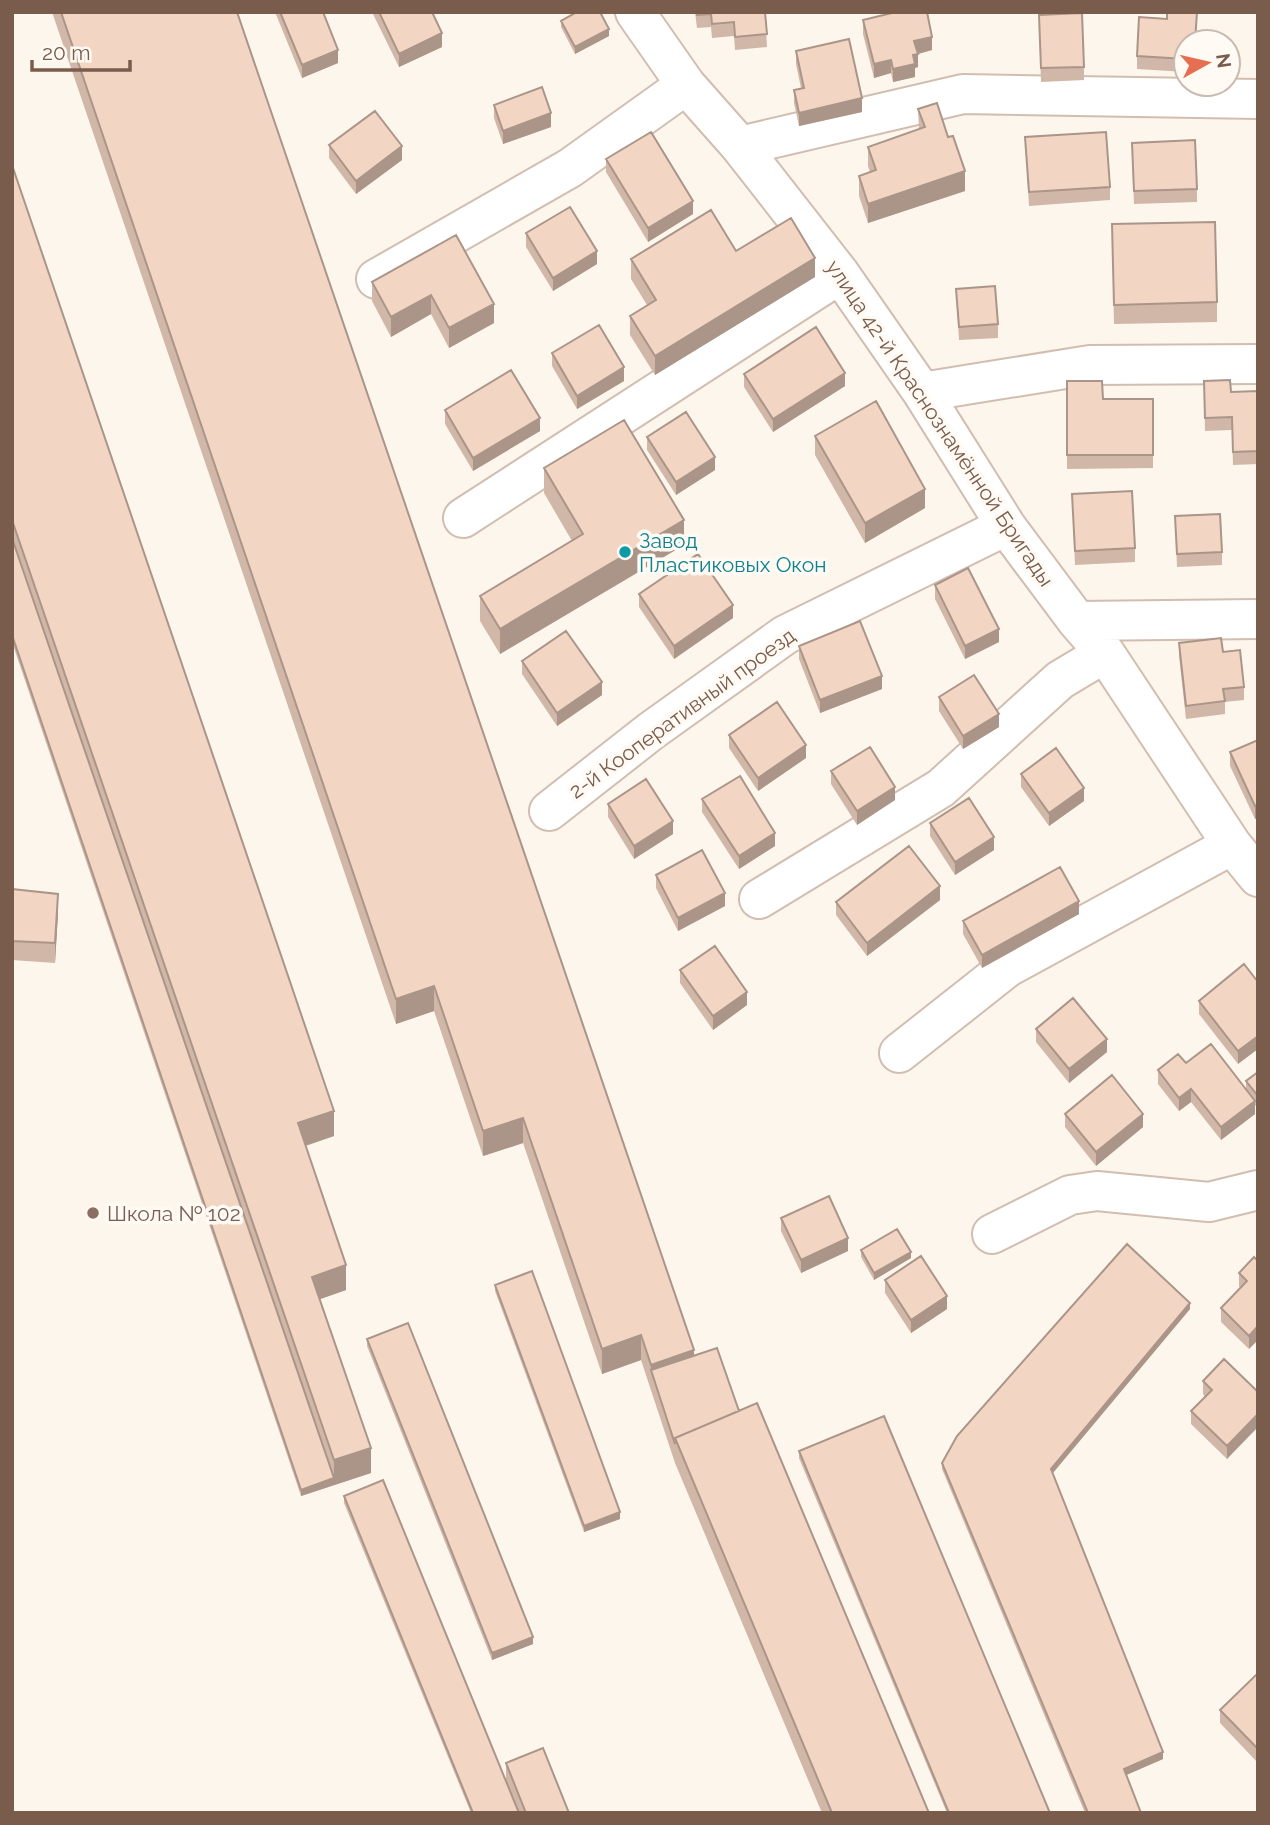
<svg xmlns="http://www.w3.org/2000/svg" width="1270" height="1825" font-family="Raleway,sans-serif">
  <style>
    .lines { fill: none; stroke-linecap: round; stroke-linejoin: round }
    .minor-casing { stroke: #d1beb0; stroke-width: 42 }
    .minor { stroke: #fff; stroke-width: 38 }
    .wall { fill: #d1b7a8 }
    .shaded-wall { fill: #aa9588 }
    .building { fill: #f3d5c3; stroke: #aa9588; stroke-width: 2 }
    .culture-dot { fill: #0f9aa8; stroke: #fffaf3; stroke-width: 2.5 }
    .education-dot { fill: #8d6e63; stroke: #fffaf3; stroke-width: 2.5 }
    .labels { text-anchor: middle; dominant-baseline: central; stroke-width: 7; stroke-linejoin: round; paint-order: stroke }
    .street-label { font-size: 21px; fill: #7a5c4d; stroke: #fffaf3 }
    .culture-label { font-size: 21px; fill: #0d838f; stroke: #fffaf3; text-anchor: start }
    .education-label { font-size: 21px; fill: #785e54; stroke: #fffaf3; text-anchor: start }
  </style>
  <rect width="100%" height="100%" fill="#fdf6ec"/>
  <g class="lines">
    <g class="minor-casing">
      <path id="minor" d="M635 12 686 85 740 146 840 274 922 392 1006 526 1077 621 1105 653 1232 845 1258 877
        M740 146 963 94 1258 99
        M376 279 570 168 686 85
        M922 392 1090 365 1258 364
        M463 518 840 274
        M1077 621 1258 619
        M549 811 651 731 785 635 1006 526
        M759 899 941 788 1060 680 1105 653
        M899 1053 1008 967 1232 845
        M992 1234 1070 1195 1097 1191 1209 1202 1258 1190"/>
    </g>
    <use href="#minor" class="minor"/>
  </g>
  <path class="wall" d="M52 12H237L694 1356 739 1411 929 1813H822L675 1463 641 1360 602 1374 523 1143 483 1156 434 1011 396 1024Z
    M275 12H323L338 63 302 78Z
    M372 12H432L442 47 399 67Z
    M695 12H765L767 47 735 50 734 36 712 38 711 27 697 28Z
    M1197 12 1196 42H1186V72L1137 69V56L1167 19Z
    M863 20 932 50 918 54V67L915 68V77L893 82 891 73 874 78 863 34Z
    M561 21 609 36 575 54 561 27Z
    M1039 28 1084 67V80L1041 82Z
    M796 51 862 112 799 126 794 103V90L801 88 796 64Z
    M494 105 551 127 503 144 494 118Z
    M918 109 965 191 868 223 859 196V176L870 172 868 166V147L919 129Z
    M1025 137 1110 187V200L1029 206Z
    M329 145 402 160 356 194 329 158Z
    M1132 156 1197 189V202L1134 204Z
    M606 159 693 214 648 242 606 172Z
    M12 165 334 1136 306 1146 346 1290 320 1299 371 1473 301 1496 12 642Z
    M1112 224 1217 302V322L1114 324Z
    M526 233 597 264 553 291 526 247Z
    M456 235 494 323 449 348 431 314 391 337 372 301V282Z
    M736 251 815 277 655 375 630 335V316L647 305 631 279V259Z
    M956 289 998 324V338L959 340Z
    M552 353 624 381 577 409 552 366Z
    M744 374 845 386 773 432 744 387Z
    M1067 381 1103 399H1153V468L1067 469Z
    M1204 381 1231 392 1258 391V464L1233 465 1232 430 1205 431Z
    M445 410 540 431 473 471 445 424Z
    M815 436 925 508 865 543 815 455Z
    M647 437 715 470 676 495 647 450Z
    M544 468 684 545 500 654 480 621V596L572 541 544 493Z
    M1072 494 1135 548V562L1075 565Z
    M1175 516 1222 552V565L1177 567Z
    M935 585 999 642 965 659 935 599Z
    M639 594 733 618 674 659 639 607Z
    M1179 643 1223 652 1244 687V700L1225 702V714L1186 719 1179 656Z
    M799 646 882 689 820 713 799 659Z
    M522 661 602 695 557 726 522 674Z
    M939 697 999 727 963 749 939 711Z
    M729 735 806 758 758 791 729 748Z
    M1258 740 1255 819 1230 766V752Z
    M831 771 895 800 857 825 831 784Z
    M1021 774 1084 801 1049 826 1021 787Z
    M702 799 775 846 739 869 702 812Z
    M608 804 673 834 634 859 608 817Z
    M930 823 994 850 955 875 930 836Z
    M656 875 725 906 678 931 656 888Z
    M12 889 58 913 55 963 12 960Z
    M940 900 867 956 836 915V902Z
    M1079 914 982 968 963 934V921Z
    M680 970 747 1005 713 1030 680 983Z
    M1258 982 1238 1064 1199 1014V1001Z
    M1036 1029 1107 1052 1069 1083 1036 1042Z
    M1186 1063 1246 1090V1081L1258 1072V1109L1255 1105V1114L1221 1140 1191 1102 1179 1111 1158 1084V1070Z
    M1065 1114 1143 1127 1096 1166 1065 1127Z
    M781 1218 848 1251 801 1273 781 1231Z
    M861 1250 911 1258 874 1280 861 1257Z
    M1254 1257 1249 1349 1221 1322V1308L1240 1288 1239 1286V1273Z
    M885 1280 947 1309 911 1333 885 1293Z
    M495 1285 620 1519 584 1532 495 1291Z
    M1190 1309 1053 1473 1163 1759 1126 1775 1141 1813H1085L942 1469V1463Z
    M367 1339 533 1644 492 1660 367 1346Z
    M1203 1381 1258 1392 1227 1459 1191 1424V1411L1205 1397 1203 1394Z
    M799 1451 1050 1813H947L799 1458Z
    M344 1496 506 1781V1763L569 1813H471L344 1503Z
    M1258 1673V1763L1220 1723V1710Z"/>
  <path class="shaded-wall" d="M609 29V36L575 54V47Z
    M442 33V47L399 67V54Z
    M932 37V50L914 55V41Z
    M338 50V63L302 78V65Z
    M918 54V67L915 68V77L893 82V69L913 55Z
    M891 60V73L874 78V64Z
    M862 98V112L799 126V113Z
    M551 113V127L503 144V131Z
    M402 146V160L356 194V181Z
    M965 171V191L868 223V204Z
    M693 201V214L648 242V228Z
    M597 251V264L553 291V278Z
    M815 258V277L655 375V356Z
    M431 295V314L391 337V317Z
    M494 304V323L449 348V328Z
    M624 367V381L577 409V396Z
    M845 373V386L773 432V419Z
    M540 418V431L473 471V458Z
    M715 457V470L676 495V482Z
    M925 489V508L865 543V523Z
    M684 520V545L500 654V629Z
    M733 605V618L674 659V646Z
    M999 629V642L965 659V646Z
    M882 676V689L820 713V700Z
    M602 682V695L557 726V713Z
    M999 714V727L963 749V736Z
    M806 745V758L758 791V778Z
    M895 787V800L857 825V811Z
    M1084 788V801L1049 826V813Z
    M1258 805V818L1255 819V806Z
    M673 821V834L634 859V846Z
    M775 833V846L739 869V856Z
    M994 837V850L955 875V862Z
    M940 886V900L867 956V943Z
    M725 893V906L678 931V918Z
    M58 894V913L55 963V943Z
    M1079 901V914L982 968V955Z
    M434 986V1011L396 1024V999Z
    M747 992V1005L713 1030V1016Z
    M1258 1036V1049L1238 1064V1051Z
    M1107 1039V1052L1069 1083V1069Z
    M1191 1089V1102L1179 1111V1098Z
    M1255 1101V1114L1221 1140V1127Z
    M334 1111V1136L298 1148V1123Z
    M1143 1114V1127L1096 1166V1152Z
    M523 1118V1143L483 1156V1131Z
    M848 1238V1251L801 1273V1260Z
    M911 1252V1258L874 1280V1273Z
    M346 1265V1290L312 1302V1277Z
    M947 1296V1309L911 1333V1320Z
    M1190 1303V1309L1051 1475V1469Z
    M1258 1326V1340L1249 1349V1336Z
    M641 1335V1360L602 1374V1349Z
    M694 1350V1375L651 1370V1390V1365Z
    M1258 1414V1427L1227 1459V1446Z
    M371 1448V1473L301 1496V1490L334 1478V1460Z
    M620 1512V1519L584 1532V1526Z
    M533 1637V1644L492 1660V1653Z
    M1163 1752V1759L1124 1776V1769Z"/>
  <path class="building" d="M61 12H237L694 1350 651 1365 641 1335 602 1349 523 1118 483 1131 434 986 396 999Z
    M280 12H323L338 50 302 65Z
    M379 12H432L442 33 399 54Z
    M577 12H600L609 29 575 47 561 21Z
    M696 12H765L767 34 735 37 734 22 712 24 711 14 697 15Z
    M896 12H927L932 37 914 41 918 54 913 55 915 64 893 69 891 60 874 64 863 20Z
    M1167 12H1197L1195 42H1186V59L1137 56 1139 17 1167 19Z
    M1082 13 1084 67 1041 68 1039 15Z
    M849 39 862 98 799 113 794 90 804 88 796 51Z
    M542 87 551 113 503 131 494 105Z
    M937 103 948 137 953 136 965 171 868 204 859 176 876 170 868 147 925 127 918 109Z
    M375 111 402 146 356 181 329 145Z
    M651 132 693 201 648 228 606 159Z
    M1106 132 1110 187 1029 192 1025 137Z
    M1195 140 1197 189 1134 191 1132 143Z
    M12 165 334 1111 298 1123 346 1265 312 1277 371 1448 334 1460 12 520Z
    M570 207 597 251 553 278 526 233Z
    M711 210 736 251 791 218 815 258 655 356 630 316 656 300 631 259Z
    M1215 222 1217 302 1114 305 1112 224Z
    M456 235 494 304 449 328 431 295 391 317 372 282Z
    M995 286 998 324 959 327 956 289Z
    M599 325 624 367 577 396 552 353Z
    M816 327 845 373 773 419 744 374Z
    M511 370 540 418 473 458 445 410Z
    M1230 380 1231 392 1258 391V451L1233 452 1232 417 1205 418 1204 381Z
    M1067 381H1102L1103 399H1153V455H1067Z
    M876 401 925 489 865 523 815 436Z
    M686 412 715 457 676 482 647 437Z
    M624 420 684 520 500 629 480 596 583 534 544 468Z
    M1132 491 1135 548 1075 551 1072 494Z
    M1220 514 1222 552 1177 554 1175 516Z
    M12 538 334 1478 301 1490 12 635Z
    M698 554 733 605 674 646 639 594Z
    M968 568 999 629 965 646 935 585Z
    M860 621 882 676 820 700 799 646Z
    M566 631 602 682 557 713 522 661Z
    M1221 638 1223 652 1240 650 1244 687 1223 689 1225 701 1186 706 1179 643Z
    M974 675 999 714 963 736 939 697Z
    M777 702 806 745 758 778 729 735Z
    M1258 740V805L1255 806 1230 752Z
    M870 747 895 787 857 811 831 771Z
    M1056 748 1084 788 1049 813 1021 774Z
    M740 776 775 833 739 856 702 799Z
    M646 779 673 821 634 846 608 804Z
    M969 798 994 837 955 862 930 823Z
    M909 846 940 886 867 943 836 902Z
    M702 850 725 893 678 918 656 875Z
    M1060 867 1079 901 982 955 963 921Z
    M12 889 58 894 55 943 12 941Z
    M715 946 747 992 713 1016 680 970Z
    M1244 964 1258 982V1036L1238 1051 1199 1001Z
    M1073 998 1107 1039 1069 1069 1036 1029Z
    M1211 1044 1255 1101 1221 1127 1191 1089 1179 1098 1158 1070 1178 1054 1186 1063Z
    M1258 1072V1096L1246 1081Z
    M1112 1075 1143 1114 1096 1152 1065 1114Z
    M829 1196 848 1238 801 1260 781 1218Z
    M897 1229 911 1252 874 1273 861 1250Z
    M1127 1244 1190 1303 1051 1469 1163 1752 1124 1769 1141 1813H1088L942 1463 957 1436Z
    M921 1256 947 1296 911 1320 885 1280Z
    M1254 1257 1258 1261V1326L1249 1336 1221 1308 1247 1281 1239 1273Z
    M532 1271 620 1512 584 1526 495 1285Z
    M408 1323 533 1637 492 1653 367 1339Z
    M717 1348 739 1411 675 1438V1444L651 1370Z
    M1224 1359 1258 1392V1414L1227 1446 1191 1411 1212 1390 1203 1381Z
    M757 1403 929 1813H832L675 1438Z
    M884 1416 1050 1813H949L799 1451Z
    M383 1480 519 1813H473L344 1496Z
    M1258 1673V1749L1220 1710Z
    M543 1748 569 1813H526L506 1763Z"/>
  <circle class="culture-dot" cx="625" cy="552" r="7"/>
  <circle class="education-dot" cx="93" cy="1213" r="7"/>
  <g class="labels">
    <g class="street-label">
      <text transform="translate(940 423) rotate(56)">улица 42-й Краснознамённой Бригады</text>
      <text transform="translate(682 713) rotate(-36)">2-й Кооперативный проезд</text>
    </g>
    <g class="culture-label">
      <text x="639" y="540">Завод<tspan x="639" dy="24">Пластиковых Окон</tspan></text>
    </g>
    <g class="education-label">
      <text x="107" y="1213">Школа № 102</text>
    </g>
  </g>
  <rect width="1270" height="1825" fill="none" stroke="#7a5c4d" stroke-width="28"/>
  <g transform="translate(1207 63) rotate(82)"><circle r="33" fill="#fffaf3" stroke="#cabbb1" stroke-width="2"/>
  <path d="M0-5L12 26L0 18L-12 26Z" fill="#e76f51"/>
  <text y="-10" font-size="19" font-weight="bold" text-anchor="middle" fill="#7a5c4d">N</text>
  </g>
  <path d="M32 60v10h98v-10" fill="none" stroke="#7a5c4d" stroke-width="3.5"/>
  <text x="42" y="60" font-size="21" fill="#7a5c4d" stroke="#fffaf3" stroke-width="5" paint-order="stroke">20 m</text>
</svg>
